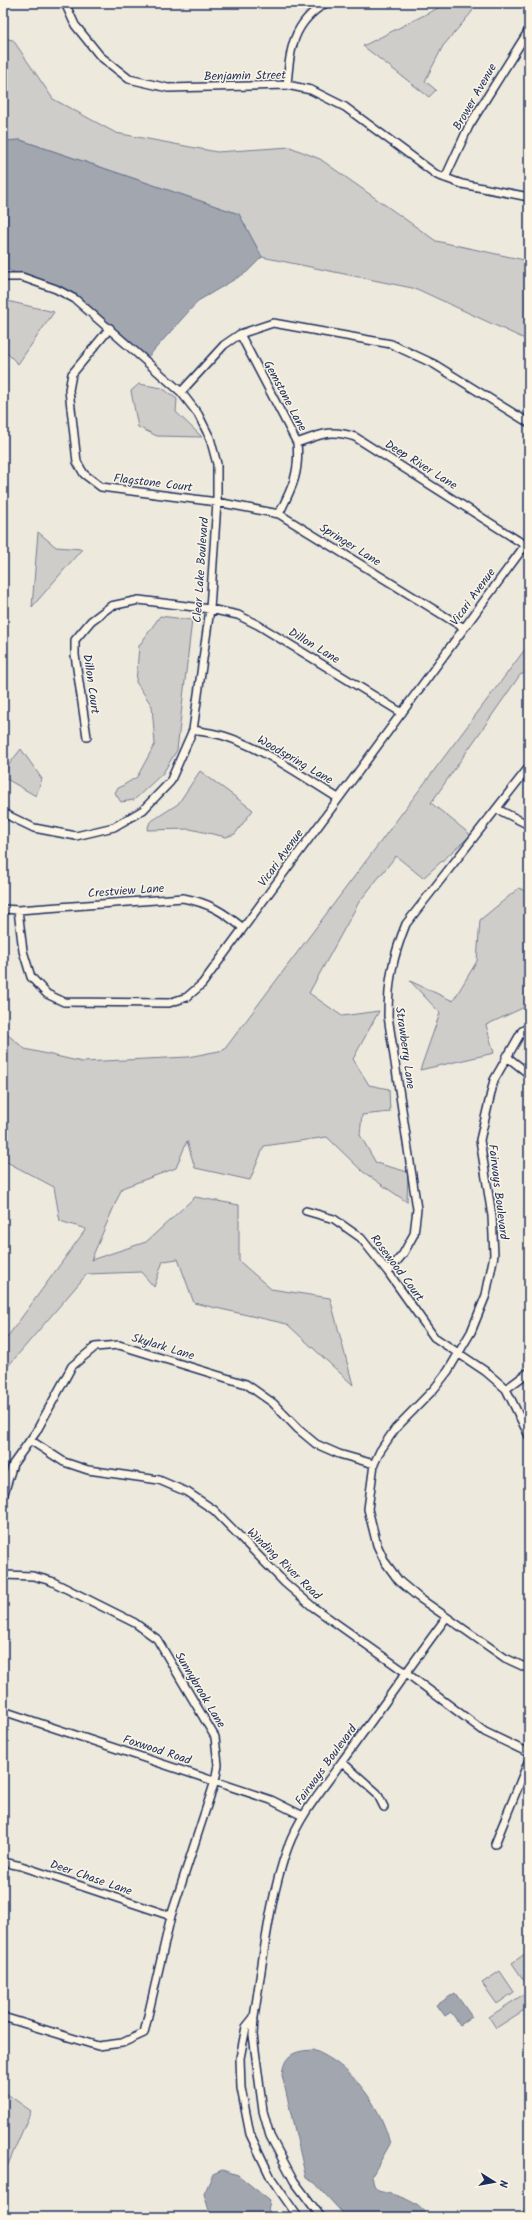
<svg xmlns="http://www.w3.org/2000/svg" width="532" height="2220" font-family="Kalam,sans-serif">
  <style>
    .green { fill: #cfcdca; stroke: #757e94 }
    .water { fill: #a2a7af; stroke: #6c778f }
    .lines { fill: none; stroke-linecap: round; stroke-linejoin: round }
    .street-casing { stroke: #1b2f5e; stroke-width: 10 }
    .street { stroke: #fcf5e5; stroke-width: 7 }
    .labels { text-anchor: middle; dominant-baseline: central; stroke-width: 3; stroke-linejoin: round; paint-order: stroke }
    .street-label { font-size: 12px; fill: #1b2f5e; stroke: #fcf5e5 }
  </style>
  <rect width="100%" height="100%" fill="#eee9dd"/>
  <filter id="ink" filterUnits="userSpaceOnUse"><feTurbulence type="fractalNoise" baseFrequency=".025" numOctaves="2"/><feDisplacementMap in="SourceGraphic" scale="8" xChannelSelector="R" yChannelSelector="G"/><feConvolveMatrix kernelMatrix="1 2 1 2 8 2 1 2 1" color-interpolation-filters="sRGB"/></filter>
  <g filter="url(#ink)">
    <path class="green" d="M448 3H477L471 13 443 46 425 81 436 90 429 97 363 46Z
      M3 38 13 40 53 99 116 133 217 152 290 147 320 159 436 241 529 261V341L417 289 262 257 239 214 21 140 3 141Z
      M3 300 54 312 18 364 3 349Z
      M139 384 162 388 177 399 176 412 202 437 157 436 138 427 131 391Z
      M38 532 56 547 82 549 32 607Z
      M160 616 192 620 177 750 163 773 134 800 121 802 115 793 117 789 137 777 155 744 152 706 136 682 139 646Z
      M529 644V671L520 675 431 803 471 835 423 878 396 856 359 902 309 993 342 1016 379 1011 353 1059 369 1085 389 1089 390 1112 362 1115 360 1135 376 1163 408 1172 407 1202 362 1171 327 1137 264 1146 250 1180 195 1168 187 1141 176 1168 122 1188 91 1260 146 1242 195 1197 239 1205V1261L271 1289 330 1298 353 1385 287 1324 194 1303 178 1259 163 1261 154 1287 141 1272 87 1274 3 1372V1343L86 1229 60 1221 54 1187 3 1160V1031L25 1049 82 1062 188 1057 224 1050Z
      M21 749 42 779 36 796 3 777V772Z
      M200 771 253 810 235 834 226 837 190 829 147 830 150 822 178 804Z
      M519 888 529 893V1005L486 1025 494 1053 420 1070 440 1013 410 981 453 1001 477 961 480 920Z
      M529 1951V1988L512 1963Z
      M500 1971 514 1992 497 2004 482 1983Z
      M527 1992 529 1995V2007L496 2028 489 2017Z
      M3 2091 31 2111 3 2176Z"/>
    <path class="water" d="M20 140 239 214 262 257 247 272 198 301 147 358 70 293 3 268V141Z
      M455 1993 472 2017 460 2025 451 2012 445 2016 437 2005Z
      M313 2050C350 2064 381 2105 390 2144L372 2176 374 2186 378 2191C396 2195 418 2200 428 2217H346L315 2183 306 2178 282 2075C284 2055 293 2051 313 2050Z
      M222 2170 238 2175 270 2201 268 2210 269 2217H211L204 2194 213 2174Z"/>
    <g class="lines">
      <g class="street-casing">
        <path id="street" d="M65 3 75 25 100 56 129 79 168 88 287 85 311 90 345 107 437 175 462 184 529 197
          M287 85C290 50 292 23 326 3
          M445 178 469 126 529 30
          M3 277H22L56 289 75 299 181 392 198 414 210 438 217 464V502L210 609 193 730 170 782 143 810 114 827 76 836 34 828 3 813
          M110 328 72 374 69 390 77 462 84 474 101 487 217 502 279 514 464 628
          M240 334 297 443C300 473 292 488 279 514
          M181 392 224 345 240 334 273 323 391 344 434 364 529 423
          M297 443C322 434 330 429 355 437L525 545
          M193 730C203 732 214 733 224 736 265 749 302 776 338 798
          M87 737 75 655V640L91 621 111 606 139 600 210 609 238 615 258 625 402 713
          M497 809 529 825
          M3 909 18 910 183 898C209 903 222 911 243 928
          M18 910 23 951 31 977 47 994 64 1002 169 1003 187 997 202 984 529 540
          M529 1027 522 1031 494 1080 480 1140 492 1216 494 1255 486 1295 471 1332 448 1371 434 1389 395 1429 380 1451 374 1464 368 1509 377 1545 385 1562 399 1581 418 1597 505 1658 529 1669
          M506 1056 529 1074
          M306 1211 334 1219 361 1238 388 1272 434 1337 485 1371 506 1389 529 1436
          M388 1272 403 1254 414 1234 417 1209 388 1016C388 981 393 956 406 924L529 767
          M506 1389 529 1372
          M30 1440 64 1462 88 1470 159 1480 187 1492 214 1510 285 1583 313 1607 405 1672 485 1732 529 1753
          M3 1497 13 1464 36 1432 72 1366 95 1347 119 1345 246 1384 273 1403 298 1429 316 1444 339 1454 374 1464
          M3 1575 33 1576 51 1581 135 1623 157 1639 215 1737 218 1765 215 1781 171 1916 144 2033 122 2043 98 2046 3 2017
          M3 1711 271 1800 303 1816
          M342 1762 377 1793 384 1807
          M495 1844 529 1760
          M3 1862 21 1866 171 1916
          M254 2017 246 2027 240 2058 241 2088 250 2134 271 2178 298 2217
          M321 2217 294 2181 270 2136 263 2111 253 2035 254 2017C263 1963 269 1897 288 1847 301 1813 322 1790 343 1760 378 1713 411 1665 446 1618
          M527 2217 529 2211"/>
      </g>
      <use href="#street" class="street"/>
    </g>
  </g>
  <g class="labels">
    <g class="street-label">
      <text transform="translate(245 76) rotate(-1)">Benjamin Street</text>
      <text transform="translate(475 97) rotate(-60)">Brower Avenue</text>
      <text transform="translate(285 396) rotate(62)">Gemstone Lane</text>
      <text transform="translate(421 465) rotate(32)">Deep River Lane</text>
      <text transform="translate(153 483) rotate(7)">Flagstone Court</text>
      <text transform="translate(350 545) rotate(32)">Springer Lane</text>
      <text transform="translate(201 570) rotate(-86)">Clear Lake Boulevard</text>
      <text transform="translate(473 597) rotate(-54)">Vicari Avenue</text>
      <text transform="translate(314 646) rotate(31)">Dillon Lane</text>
      <text transform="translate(91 684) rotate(82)">Dillon Court</text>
      <text transform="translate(295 760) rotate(30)">Woodspring Lane</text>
      <text transform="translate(281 858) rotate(-54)">Vicari Avenue</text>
      <text transform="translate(126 891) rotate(-4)">Crestview Lane</text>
      <text transform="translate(405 1048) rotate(82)">Strawberry Lane</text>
      <text transform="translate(498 1192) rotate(83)">Fairways Boulevard</text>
      <text transform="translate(397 1268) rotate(53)">Rosewood Court</text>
      <text transform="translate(163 1347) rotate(17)">Skylark Lane</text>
      <text transform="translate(284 1564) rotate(44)">Winding River Road</text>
      <text transform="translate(200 1690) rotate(59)">Sunnybrook Lane</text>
      <text transform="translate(157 1750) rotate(18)">Foxwood Road</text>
      <text transform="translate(326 1765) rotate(-54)">Fairways Boulevard</text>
      <text transform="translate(91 1878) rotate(19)">Deer Chase Lane</text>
    </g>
  </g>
  <rect width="532" height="2220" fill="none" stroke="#fcf5e5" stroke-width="16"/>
  <rect x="8" y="8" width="516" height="2204" fill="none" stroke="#1b2f5e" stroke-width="1.5" filter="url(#ink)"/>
  <g transform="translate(494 2182) rotate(101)" stroke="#fcf5e5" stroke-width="3" paint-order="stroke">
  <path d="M0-3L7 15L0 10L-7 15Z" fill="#1b2f5e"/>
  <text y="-6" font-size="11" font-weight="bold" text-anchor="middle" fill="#1b2f5e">N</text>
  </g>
</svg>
